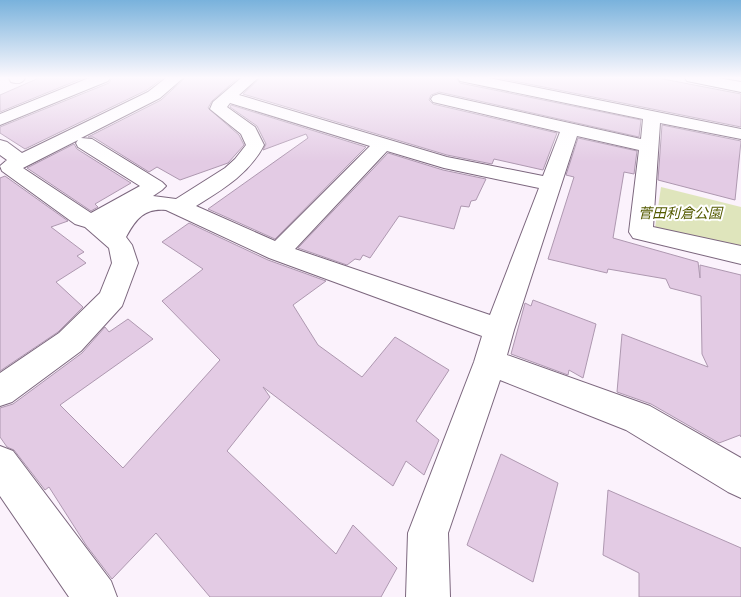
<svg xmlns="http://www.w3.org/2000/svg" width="741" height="597" font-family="'Libre Baskerville','Noto Sans JP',serif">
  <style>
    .green { fill: #dfe5bc }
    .building { fill: #e3cbe4; stroke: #ae98b0 }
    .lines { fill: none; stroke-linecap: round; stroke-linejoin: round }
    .minor-casing { stroke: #7c677e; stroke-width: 2 }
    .minor { fill: #fff; fill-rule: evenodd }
    .labels { text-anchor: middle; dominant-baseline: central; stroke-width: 4; stroke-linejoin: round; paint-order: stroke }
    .park-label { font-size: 14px; font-style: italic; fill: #555b00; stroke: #fff }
  </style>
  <rect width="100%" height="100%" fill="#fbf2fc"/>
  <path class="green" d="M661 187 741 207V248L655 228Z"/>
  <path class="building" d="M39 78H83L0 112V95Z
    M112 78H163L147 90 25 149 0 133V127L109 83Z
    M185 78H238L212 101 208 108 239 135 244 145 228 163 180 180 157 167 149 172 93 137H88L161 100Z
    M260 78H456L460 83 641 120 639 137 439 92 431 95 429 100 433 104 557 133 543 170 494 159 492 164 447 155 243 94Z
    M499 78H658L741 94V127Z
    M231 105 366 147 275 239 208 209 308 138 306 134 263 150 266 144 257 126 230 107Z
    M662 125 741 141 735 200 658 180Z
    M578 138 637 151 634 174 624 172 613 238 698 262 700 278V265L741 275V437L740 435 719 443 651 404 617 392 622 334 708 367 702 354 701 296 670 288 666 279 608 269 607 273 548 259 574 177 566 175Z
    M74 144 77 149 131 183 95 204 98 207 91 211 27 168Z
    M388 153 443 170 486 179 476 200 471 201 469 207 461 206 454 229 399 216 370 258 363 255 360 260 355 259 347 265 298 248Z
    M5 176 68 221 51 227 84 252 77 256 86 263 56 282 83 307 58 332 0 371V178Z
    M189 223 268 260 326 281 293 305 318 345 362 377 395 337 449 370 416 421 439 440 424 475 406 461 393 486 263 387 270 397 227 451 336 554 353 525 397 568 381 597H210L156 533 112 579 86 545 49 487 45 490 14 450 7 447 0 437V408L13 404 82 353 105 327 109 332 128 319 153 339 60 405 123 468 220 360 162 301 203 269 162 242Z
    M533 300 596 324 583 378 569 370 568 375 511 354 525 303 531 306Z
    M501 454 558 483 533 582 467 545Z
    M608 490 741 548V597H639V573L603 555Z"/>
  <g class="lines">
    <g class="minor-casing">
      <path id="minor" d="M9 78H25C22 84 17 84 11 82Z
        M89 78H110L108 81 0 125V114Z
        M166 78H183L160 98 81 138 92 139 162 182 166 186 162 190 153 196 176 199 225 168 235 159 246 145 241 134 210 109 213 102 241 78H258L239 95 447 157 543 176 560 132 433 102 431 99 433 96 439 94 641 139 643 119 465 82 460 81 458 78H489L741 129V139L660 123 653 227 741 246V264L633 238 629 232 639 150 577 136 514 330 507 355 650 406 741 458V498L728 492 626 430 500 380 448 533 450 597H406L408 533 474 362 482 336 269 258 166 210C144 208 136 219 126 237L132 245 138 263 122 306 81 351 12 402 0 406V373L59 333 100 293 112 263 109 248 85 227 75 224 2 171 0 166 7 160 0 155V140L7 142 22 153 148 92ZM230 103 370 146 275 241 196 206C223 189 249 174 264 145L255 127 227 107ZM78 140 76 143 78 147 140 186 91 213 23 168ZM387 151 444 168 539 188 490 315 295 249Z
        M685 78H718L741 82V92L692 82 687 81Z
        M0 446 13 451 111 581 117 597H69L0 496Z"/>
    </g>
    <use href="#minor" class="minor"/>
  </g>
  <linearGradient id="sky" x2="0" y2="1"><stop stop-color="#79b2dc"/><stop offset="0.48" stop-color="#fdf9fe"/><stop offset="1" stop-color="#fdf9fe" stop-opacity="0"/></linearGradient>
  <rect width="741" height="162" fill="url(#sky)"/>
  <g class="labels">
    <g class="park-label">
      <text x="680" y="213">菅田利倉公園</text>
    </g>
  </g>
</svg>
